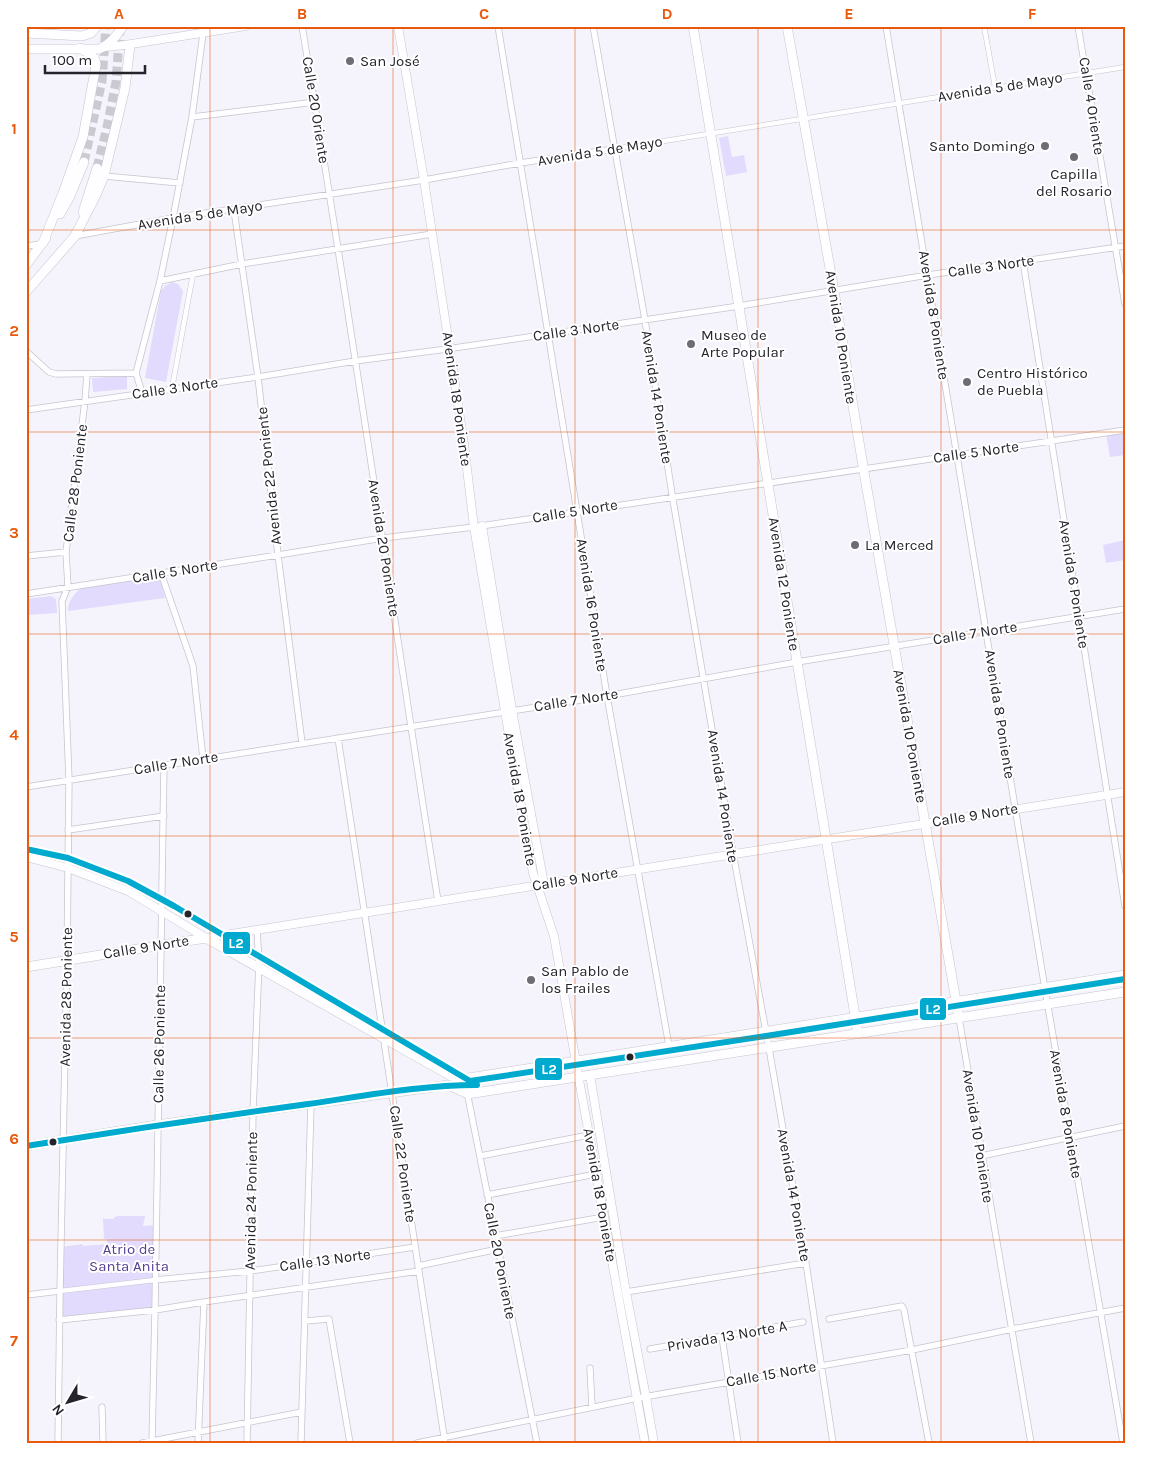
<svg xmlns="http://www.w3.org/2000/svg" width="1151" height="1469" font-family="Karla,sans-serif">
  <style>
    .green { fill: #e2dbfd }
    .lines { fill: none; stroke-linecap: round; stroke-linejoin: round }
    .primary-tunnel { stroke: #cbcad2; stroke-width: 9; stroke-dasharray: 9 4.5; stroke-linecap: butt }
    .pedestrian-casing { stroke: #c6c5cd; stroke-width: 5.5 }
    .minor-casing { stroke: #c6c5cd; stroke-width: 7 }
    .tertiary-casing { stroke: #c6c5cd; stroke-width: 9 }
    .secondary-casing { stroke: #c6c5cd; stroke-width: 10 }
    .primary-casing { stroke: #c6c5cd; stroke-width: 10 }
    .pedestrian { stroke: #fefdff; stroke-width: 4.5 }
    .minor { stroke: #fefdff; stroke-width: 5.5 }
    .tertiary { stroke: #fefdff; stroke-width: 8 }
    .secondary { stroke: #fefdff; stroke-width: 9 }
    .primary { stroke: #fefdff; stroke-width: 9 }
    .tertiary-bridge-casing { stroke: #c6c5cd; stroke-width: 9; stroke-linecap: butt }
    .secondary-bridge-casing { stroke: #c6c5cd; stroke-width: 10; stroke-linecap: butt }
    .tertiary-bridge { stroke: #fefdff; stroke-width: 8 }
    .secondary-bridge { stroke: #fefdff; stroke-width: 9 }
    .bus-1-casing { stroke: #fff; stroke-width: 10 }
    .bus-1 { stroke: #00a9ce; stroke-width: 6 }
    .grid { fill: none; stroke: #e8590c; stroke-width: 1; stroke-opacity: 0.55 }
    .poi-dot { fill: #6e6c75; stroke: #fff; stroke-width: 2 }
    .bus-dot { fill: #25232c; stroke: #fff; stroke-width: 2 }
    .labels { text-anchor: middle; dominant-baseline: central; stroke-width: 4; stroke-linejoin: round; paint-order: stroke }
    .poi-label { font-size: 15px; fill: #25232c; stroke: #fff; text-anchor: start }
    .street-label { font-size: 15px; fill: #25232c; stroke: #fff }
    .park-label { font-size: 15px; fill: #573f8f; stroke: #fff }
    .line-badge { stroke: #fff; stroke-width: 2 }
    .badge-label { font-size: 14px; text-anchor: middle; font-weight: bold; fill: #fff }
    .neatline { fill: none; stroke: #e8590c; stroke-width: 2 }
    .grid-label { font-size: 16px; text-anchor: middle; font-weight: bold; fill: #e8590c }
  </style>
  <rect width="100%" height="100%" fill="#f5f4fc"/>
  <path class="green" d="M728 136 732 157 744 155 747 172 726 176 719 138Z
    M172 282 178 284 183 291 166 382 145 378 161 291 165 286Z
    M127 376V389L93 392 92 378Z
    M1125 431V455L1110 457 1106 434Z
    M1125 540V560L1106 563 1103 545Z
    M151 576H156L160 578 165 598 68 611C68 602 73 595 80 589Z
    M51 596 56 599 57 613 26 615V599Z
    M118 1216H145L143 1226 156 1225 155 1310 59 1320 61 1247 83 1244V1246L107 1244V1239H104L103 1218 106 1219H114V1217Z"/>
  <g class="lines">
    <path class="primary-tunnel" d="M84 162 102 81 106 26
      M97 168 107 127 116 82 120 28"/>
    <g class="pedestrian-casing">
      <path id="pedestrian" d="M984 26 995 87
        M614 149 1125 67
        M172 388 193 274
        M60 1291 155 1280"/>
    </g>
    <g class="minor-casing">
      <path id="minor" d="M302 26C351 317 392 609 438 901
        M498 26 607 696 669 1046
        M593 26 645 320 672 494 733 853 769 1048 806 1263 833 1443
        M886 26 1046 995 1123 1443
        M1078 26 1125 304
        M192 117 315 102
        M104 176 180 183
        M234 210 258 377 278 555 302 743
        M75 236 173 218 424 180 520 163 614 149
        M26 246 41 244
        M1023 261 1125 906
        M160 281 242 264 432 234
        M26 351 49 372 56 374 136 373
        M142 393 136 373 160 281 173 218 192 117 204 26
        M26 410 258 377 355 361 447 349 739 306 928 275 1125 246
        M26 556 66 552
        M161 573 193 666 203 759
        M26 594 278 555 383 538 474 527 1125 430
        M338 738 445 1443
        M26 787 607 696 797 662 1125 609
        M68 830 164 816
        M959 1018 1031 1443
        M462 1079 468 1097 537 1443
        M480 1156 589 1135
        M981 1156 1125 1126
        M487 1195 596 1174
        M495 1236 604 1217
        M418 1266 498 1249
        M155 1280 250 1271 415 1247
        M626 1292 806 1263
        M26 1295 60 1291
        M829 1319 902 1306 904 1310 929 1443
        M59 1320 155 1310 204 1302 419 1271
        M305 1321 329 1319 350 1443
        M722 1337 738 1443
        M650 1349 803 1322
        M590 1368 592 1407
        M102 1407 103 1443
        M58 1443 60 1291 67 960 69 780 62 601 68 587 66 552 85 401 87 374
        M142 1443 302 1412
        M152 1443 155 1310 164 765
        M198 1443 204 1302
        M247 1443 253 1112 259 962 257 930
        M301 1443 311 1104
        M417 1443 638 1398 912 1350 1012 1329 1125 1308"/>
    </g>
    <g class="tertiary-casing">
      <path id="tertiary" d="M398 26 424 180 464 444 474 527 525 830 533 873 554 936 578 1074 645 1443
        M125 45 246 26
        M482 526 512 710 544 884
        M26 857 68 868 128 891 206 938 1125 792
        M590 1075 626 1292 646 1397 654 1443"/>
    </g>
    <g class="secondary-casing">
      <path id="secondary" d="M693 26 858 1034
        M787 26 834 291 863 466 959 1018
        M26 33 82 36 91 33 97 26
        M26 49H99"/>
    </g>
    <g class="primary-casing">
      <path id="primary" d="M83 212 97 168
        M60 214 70 196 84 162
        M75 236 96 195 104 176 125 88 130 45
        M43 243 63 193 83 137 96 65C96 56 88 53 80 48
        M26 265 46 238
        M26 292 75 236 77 231
        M26 967 206 938 451 1076 462 1079 1125 975
        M26 1146 157 1125 448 1085 468 1094 1125 992"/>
    </g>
    <use href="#pedestrian" class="pedestrian"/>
    <use href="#minor" class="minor"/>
    <use href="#tertiary" class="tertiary"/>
    <use href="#secondary" class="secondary"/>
    <use href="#primary" class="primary"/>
    <g class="tertiary-bridge-casing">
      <path id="tertiary-bridge" d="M105 47 125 45"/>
    </g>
    <g class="secondary-bridge-casing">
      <path id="secondary-bridge" d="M99 49C110 45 117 35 123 26"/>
    </g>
    <use href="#tertiary-bridge" class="tertiary-bridge"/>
    <use href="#secondary-bridge" class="secondary-bridge"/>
    <g class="bus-1-casing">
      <path id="bus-1" d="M26 849 68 858 128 881 174 906 470 1081 766 1036 1125 979
        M26 1146C120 1131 214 1117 308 1104 364 1096 420 1085 477 1085"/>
    </g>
    <use href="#bus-1" class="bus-1"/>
  </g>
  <path class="grid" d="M210 26V1443M393 26V1443M575 26V1443M758 26V1443M941 26V1443M26 230H1125M26 432H1125M26 634H1125M26 836H1125M26 1038H1125M26 1240H1125"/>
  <g class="poi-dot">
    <circle cx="350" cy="61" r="5"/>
    <circle cx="1045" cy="146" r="5"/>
    <circle cx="1074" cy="157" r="5"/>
    <circle cx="691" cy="344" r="5"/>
    <circle cx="967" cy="382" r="5"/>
    <circle cx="855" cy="545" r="5"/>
    <circle cx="531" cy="980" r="5"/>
  </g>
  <g class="bus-dot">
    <circle cx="188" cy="914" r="4.5"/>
    <circle cx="630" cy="1057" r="4.5"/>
    <circle cx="53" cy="1142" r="4.5"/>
  </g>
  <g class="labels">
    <g class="poi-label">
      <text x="360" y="61">San José</text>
      <text x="1035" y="146" text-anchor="end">Santo Domingo</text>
      <text x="1074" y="174" text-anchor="middle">Capilla<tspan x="1074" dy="17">del Rosario</tspan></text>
      <text x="701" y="335">Museo de<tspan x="701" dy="17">Arte Popular</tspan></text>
      <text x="977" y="373">Centro Histórico<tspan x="977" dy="17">de Puebla</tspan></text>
      <text x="865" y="545">La Merced</text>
      <text x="541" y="971">San Pablo de<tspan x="541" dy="17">los Frailes</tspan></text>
    </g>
    <g class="street-label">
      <text transform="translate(1000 87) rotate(-9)">Avenida 5 de Mayo</text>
      <text transform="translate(1092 106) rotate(81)">Calle 4 Oriente</text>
      <text transform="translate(316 110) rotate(81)">Calle 20 Oriente</text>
      <text transform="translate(600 151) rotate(-9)">Avenida 5 de Mayo</text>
      <text transform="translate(200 215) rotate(-9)">Avenida 5 de Mayo</text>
      <text transform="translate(991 266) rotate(-8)">Calle 3 Norte</text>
      <text transform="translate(934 315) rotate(81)">Avenida 8 Poniente</text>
      <text transform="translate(576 330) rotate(-8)">Calle 3 Norte</text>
      <text transform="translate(841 337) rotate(81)">Avenida 10 Poniente</text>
      <text transform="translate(175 388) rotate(-8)">Calle 3 Norte</text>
      <text transform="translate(657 397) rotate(81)">Avenida 14 Poniente</text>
      <text transform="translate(457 399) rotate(82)">Avenida 18 Poniente</text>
      <text transform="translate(976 452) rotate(-8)">Calle 5 Norte</text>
      <text transform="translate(269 476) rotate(-96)">Avenida 22 Poniente</text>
      <text transform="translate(75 483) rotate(-83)">Calle 28 Poniente</text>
      <text transform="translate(575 511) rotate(-9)">Calle 5 Norte</text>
      <text transform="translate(384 548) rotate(81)">Avenida 20 Poniente</text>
      <text transform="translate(175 571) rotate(-9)">Calle 5 Norte</text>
      <text transform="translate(784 584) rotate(81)">Avenida 12 Poniente</text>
      <text transform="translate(1074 584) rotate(81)">Avenida 6 Poniente</text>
      <text transform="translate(592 605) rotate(81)">Avenida 16 Poniente</text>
      <text transform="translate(975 633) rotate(-9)">Calle 7 Norte</text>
      <text transform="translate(576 700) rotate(-9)">Calle 7 Norte</text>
      <text transform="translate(1000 714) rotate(81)">Avenida 8 Poniente</text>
      <text transform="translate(910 736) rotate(80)">Avenida 10 Poniente</text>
      <text transform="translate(176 763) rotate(-9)">Calle 7 Norte</text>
      <text transform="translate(723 796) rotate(81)">Avenida 14 Poniente</text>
      <text transform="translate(520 799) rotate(80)">Avenida 18 Poniente</text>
      <text transform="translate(975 815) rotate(-9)">Calle 9 Norte</text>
      <text transform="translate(575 879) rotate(-9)">Calle 9 Norte</text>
      <text transform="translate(146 947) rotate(-9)">Calle 9 Norte</text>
      <text transform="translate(66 997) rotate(-89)">Avenida 28 Poniente</text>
      <text transform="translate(159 1044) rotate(-89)">Calle 26 Poniente</text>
      <text transform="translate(1066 1114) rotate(80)">Avenida 8 Poniente</text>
      <text transform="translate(978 1136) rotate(81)">Avenida 10 Poniente</text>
      <text transform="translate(403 1164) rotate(82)">Calle 22 Poniente</text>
      <text transform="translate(600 1195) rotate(80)">Avenida 18 Poniente</text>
      <text transform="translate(794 1195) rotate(80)">Avenida 14 Poniente</text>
      <text transform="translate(251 1201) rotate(-89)">Avenida 24 Poniente</text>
      <text transform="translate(325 1260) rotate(-8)">Calle 13 Norte</text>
      <text transform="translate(500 1261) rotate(79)">Calle 20 Poniente</text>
      <text transform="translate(727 1336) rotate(-10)">Privada 13 Norte A</text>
      <text transform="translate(771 1374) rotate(-10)">Calle 15 Norte</text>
    </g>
    <g class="park-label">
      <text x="129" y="1249">Atrio de<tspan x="129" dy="17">Santa Anita</tspan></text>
    </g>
  </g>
  <g class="line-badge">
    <rect x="222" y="931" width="29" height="24" rx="5" fill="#00a9ce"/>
    <rect x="919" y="997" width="28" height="24" rx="5" fill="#00a9ce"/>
    <rect x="534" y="1057" width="29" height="24" rx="5" fill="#00a9ce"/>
  </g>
  <g class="badge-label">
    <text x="236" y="948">L2</text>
    <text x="933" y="1014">L2</text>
    <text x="549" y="1074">L2</text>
  </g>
  <rect width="1151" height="1469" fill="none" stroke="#ffffff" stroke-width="55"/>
  <g transform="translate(68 1402) rotate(232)" stroke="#ffffff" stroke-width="4" paint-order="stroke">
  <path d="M0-4L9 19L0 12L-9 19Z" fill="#25232c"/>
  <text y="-8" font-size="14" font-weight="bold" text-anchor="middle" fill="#25232c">N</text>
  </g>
  <path d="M45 65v8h100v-8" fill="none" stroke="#25232c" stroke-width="2.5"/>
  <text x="52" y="65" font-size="15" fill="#25232c" stroke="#ffffff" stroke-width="4" paint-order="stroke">100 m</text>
  <rect x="28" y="28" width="1096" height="1414" class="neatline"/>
  <g class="grid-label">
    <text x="119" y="19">A</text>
    <text x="302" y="19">B</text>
    <text x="484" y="19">C</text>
    <text x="667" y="19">D</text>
    <text x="849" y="19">E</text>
    <text x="1032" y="19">F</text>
    <text x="14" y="134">1</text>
    <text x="14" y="336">2</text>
    <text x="14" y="538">3</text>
    <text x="14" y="740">4</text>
    <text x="14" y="942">5</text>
    <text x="14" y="1144">6</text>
    <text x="14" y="1346">7</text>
  </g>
</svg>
